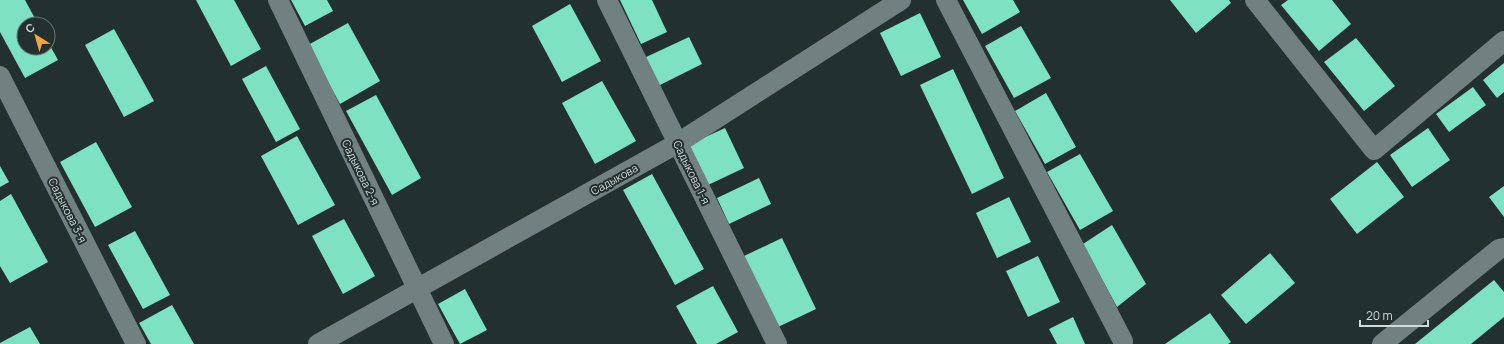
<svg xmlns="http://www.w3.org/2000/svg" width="1504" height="344" font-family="Manrope,sans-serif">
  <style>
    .building { fill: #7de1c2 }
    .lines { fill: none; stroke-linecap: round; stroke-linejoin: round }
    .minor { stroke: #718080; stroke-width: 20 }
    .labels { text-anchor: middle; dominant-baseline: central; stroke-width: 4; stroke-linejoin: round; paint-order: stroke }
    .street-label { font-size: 11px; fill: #d1d9d9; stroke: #233030 }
  </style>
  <rect width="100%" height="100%" fill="#233030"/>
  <path class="building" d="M0 0H25L38 24H24V48H48V42L58 60 25 78 0 32Z
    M196 0H234L261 49 231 66Z
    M291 0H327L333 11 305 26Z
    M620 0H652L667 32 641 44Z
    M963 0H1013L1020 12 982 34Z
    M1170 0H1229L1231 3 1196 33Z
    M1288 0H1332L1351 24 1319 51 1281 5Z
    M570 4 601 61 562 82 532 26Z
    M920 13 941 57 901 76 880 33Z
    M348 23 380 81 340 104 308 45Z
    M1021 26 1051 78 1014 98 985 46Z
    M114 29 154 101 124 117 85 45Z
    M689 37 702 64 658 86 644 58Z
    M1356 38 1395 86 1364 111 1324 62Z
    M1504 63V92L1497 98 1483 80Z
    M266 66 300 129 276 142 242 79Z
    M953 69 1004 178 972 194 920 85Z
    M602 81 636 141 595 164 562 103Z
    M1473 87 1486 105 1449 132 1436 114Z
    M1046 93 1076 147 1045 164 1015 111Z
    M376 95 421 178 392 195 346 111Z
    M725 128 744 168 708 185 688 145Z
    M1428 128 1450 160 1412 187 1390 155Z
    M297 136 335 205 298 225 261 156Z
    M96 142 132 207 95 227 60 162Z
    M1080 154 1113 211 1080 230 1047 172Z
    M1377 162 1404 197 1357 234 1330 199Z
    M0 166 9 182 0 187Z
    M652 174 704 269 675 285 623 190Z
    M759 178 771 204 729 224 717 198Z
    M1504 186V217L1489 197Z
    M11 194 48 262 10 283 0 266V201Z
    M1009 197 1031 242 997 258 976 213Z
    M344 219 375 276 343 294 312 236Z
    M1112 225 1146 284 1117 307 1083 244Z
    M135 231 170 295 143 309 108 245Z
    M782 238 816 309 778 327 744 256Z
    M1270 253 1295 283 1246 324 1221 295Z
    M1038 256 1060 302 1028 317 1006 271Z
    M1494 280 1504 292V317L1471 344H1415Z
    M713 286 738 332 716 344H697L676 306Z
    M465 289 487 330 460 344 438 304Z
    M172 305 194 344H151L139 323Z
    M1210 313 1231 342 1228 344H1165Z
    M1073 317 1085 344H1057L1049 329Z
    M30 327 40 344H0V343Z"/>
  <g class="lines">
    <path class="minor" d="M278 0 444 344
      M607 0 777 344
      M946 0 1123 341
      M1255 0 1374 150 1504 41
      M0 76 136 344
      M318 344 678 143 901 0
      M1382 344 1499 249 1504 248"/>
  </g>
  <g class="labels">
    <g class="street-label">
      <text transform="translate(361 172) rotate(64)">Садыкова 2-я</text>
      <text transform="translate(692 172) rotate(64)">Садыкова 1-я</text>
      <text transform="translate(614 179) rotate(-29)">Садыкова</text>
      <text transform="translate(68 210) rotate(63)">Садыкова 3-я</text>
    </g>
  </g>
  <g transform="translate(36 36) rotate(323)"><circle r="19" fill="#233030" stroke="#697474"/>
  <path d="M0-3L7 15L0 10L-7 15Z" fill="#f2a541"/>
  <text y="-6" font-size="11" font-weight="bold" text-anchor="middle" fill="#d1d9d9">С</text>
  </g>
  <path d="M1360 320v6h68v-6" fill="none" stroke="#d1d9d9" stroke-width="2"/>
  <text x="1366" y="320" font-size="12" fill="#d1d9d9" stroke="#233030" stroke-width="3" paint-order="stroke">20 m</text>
</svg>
